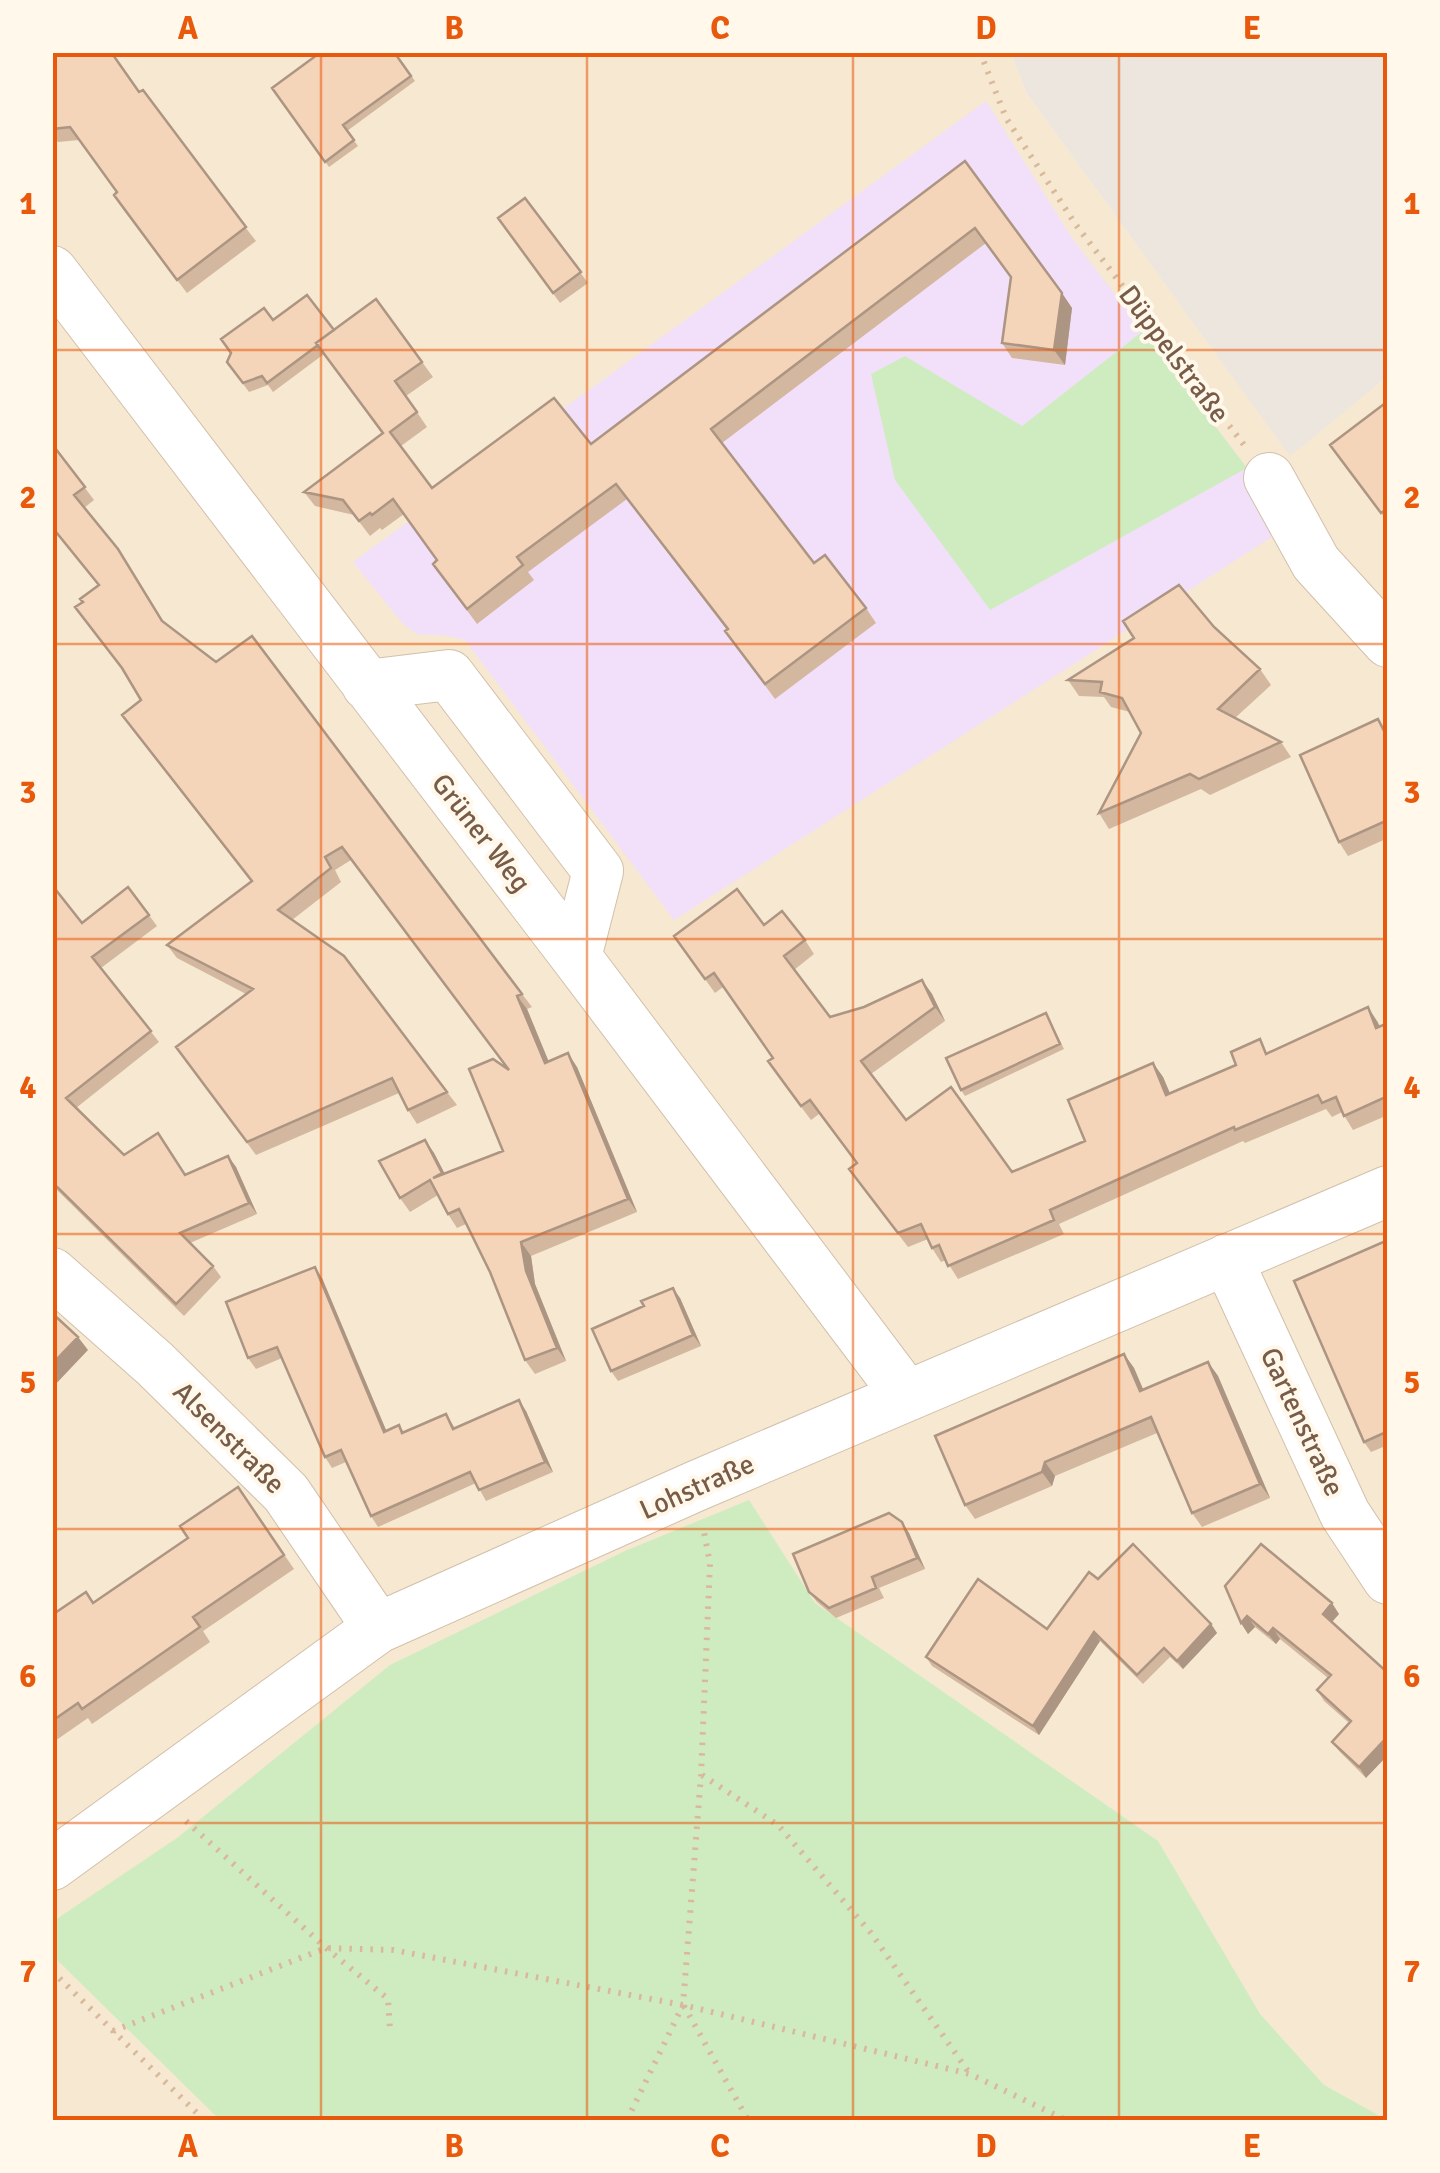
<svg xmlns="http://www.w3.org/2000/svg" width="1440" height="2173" font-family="Signika,sans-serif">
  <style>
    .residential { fill: #f6e8d1 }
    .industrial { fill: #ede6de }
    .education { fill: #f2e0fa }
    .green { fill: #cfecc1 }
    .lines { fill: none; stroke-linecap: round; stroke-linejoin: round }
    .minor-casing { stroke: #d2c0ab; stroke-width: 52 }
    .path { stroke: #dab89c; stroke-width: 6; stroke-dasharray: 2.5 8; stroke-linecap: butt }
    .minor { stroke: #fff; stroke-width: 50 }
    .wall { fill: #d3b79f }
    .shaded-wall { fill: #ac9582 }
    .building { fill: #f5d5b9; stroke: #ac9582; stroke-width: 2.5 }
    .grid { fill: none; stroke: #e8590c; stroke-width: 2.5; stroke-opacity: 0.55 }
    .labels { text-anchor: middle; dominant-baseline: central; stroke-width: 8; stroke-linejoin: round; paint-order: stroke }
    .street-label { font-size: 28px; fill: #785c47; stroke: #fff8eb }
    .neatline { fill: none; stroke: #e8590c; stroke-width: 4 }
    .grid-label { font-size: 32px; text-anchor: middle; font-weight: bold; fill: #e8590c }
  </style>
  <rect width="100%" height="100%" fill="#fef5e3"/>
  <path class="residential" d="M52 53H1011L1026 92 1290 455 1387 377V2120H53Z"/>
  <path class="industrial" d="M1011 53H1387V377L1290 456 1026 92Z"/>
  <path class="education" d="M986 101 1072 238 1247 468 1280 532 674 920 465 640 443 635H419L403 624 353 562Z"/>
  <path class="green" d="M1143 331 1247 468 990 610 895 480 871 374 905 356 1022 426Z
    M749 1500 815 1603 1158 1841 1260 2014 1324 2085 1387 2120H220L53 1956 52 1922 177 1838 390 1665 625 1551Z"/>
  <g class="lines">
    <g class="minor-casing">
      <path id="minor" d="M52 271 576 957 907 1396
        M1269 478 1316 563 1388 642
        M367 685 449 675 598 871 576 957
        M1227 1259 1345 1514 1388 1579
        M52 1273 155 1364 286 1493 378 1628
        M52 1865 378 1628 696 1486 1388 1191"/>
    </g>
    <path class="path" d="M980 52 1006 118 1076 225 1244 445
      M702 1775 778 1825 871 1933 970 2074
      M186 1821 326 1948 388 1999 390 2029
      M52 1971 204 2120
      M684 2006 748 2120
      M113 2031 326 1948 393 1950 683 2005 970 2074 1066 2120
      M627 2120 683 2005 701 1775 710 1563 704 1532"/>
    <use href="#minor" class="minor"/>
  </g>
  <path class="wall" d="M52 52 139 92 256 241 187 293 123 209 117 193 79 140 58 142 52 135Z
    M394 52 415 81 347 131 358 146 329 167 272 88Z
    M965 161 1072 308 1065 365 1012 358 1002 343 1011 278 986 243 722 443 814 563 866 608 876 623 775 699 725 631 727 630 627 499 528 572 534 580 477 624 433 564 437 560 404 514 382 530 380 528 370 536 354 515 315 506 304 492 382 434 324 354 273 392 268 385 249 392 227 362 273 320 334 330 376 299 433 377 406 396 427 427 401 446 432 488 591 444Z
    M525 198 588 283 560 303 498 218Z
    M1388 401V522L1338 456Z
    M52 444 94 500 84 508 127 563 164 623 522 994 532 1007 527 1009 549 1062 577 1067 637 1212 531 1256 535 1284 566 1361 535 1374 525 1360 490 1272 466 1224 457 1228 448 1214 438 1195 410 1212 400 1198 425 1140 434 1153 445 1174 503 1151 508 1069 351 860 335 870 341 882 292 920 447 1092 457 1105 417 1124 408 1110 399 1093 256 1155 176 1047 246 994 177 958 167 945 251 882 122 715 141 700 83 602 98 585 54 530 52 531Z
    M1214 627 1260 669 1271 685 1235 718 1281 742 1291 757 1210 795 1201 789 1109 829 1099 813 1141 733 1130 712 1111 707 1104 697 1079 696 1068 680Z
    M1378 719 1388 732V838L1348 856 1339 842Z
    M52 885 82 923 128 887 157 926 101 968 159 1042 76 1108 124 1155 186 1175 228 1156 236 1167 257 1214 190 1243 213 1266 221 1277 184 1316 52 1185Z
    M764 925 805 940 814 954 794 970 830 1017 864 1007 922 980 932 994 945 1021 871 1074 906 1120 1012 1172 1085 1141 1153 1063 1163 1077 1170 1093 1269 1053 1377 1021 1380 1026 1388 1023V1115L1353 1130 1342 1112 1332 1117 1326 1109 1245 1143 1243 1141 1059 1224 1064 1234 958 1279 946 1260 941 1262 932 1248 928 1239 908 1247 849 1169 857 1164 819 1114 811 1120 777 1075 773 1058 723 987 715 993 674 936Z
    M1046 1013 1064 1049 965 1096 961 1090Z
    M1388 1240V1445L1371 1452 1364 1442Z
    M322 1278 386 1430 399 1425 404 1432 446 1414 455 1428 526 1411 553 1472 486 1501 476 1483 378 1527 371 1516 346 1462 332 1468 325 1457 282 1358 256 1369 248 1358Z
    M680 1298 701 1346 618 1381 611 1371Z
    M1124 1354 1134 1368 1143 1390 1208 1362 1218 1376 1270 1498 1202 1527 1192 1513 1157 1433 1055 1476 1052 1486 975 1519 965 1505Z
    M238 1487 294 1569 203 1631 210 1642 92 1724 88 1718 52 1743V1615L93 1603 188 1538Z
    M902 1522 909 1533 925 1569 879 1588 884 1598 836 1618 817 1602 809 1592Z
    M1098 1579 1211 1624 1217 1633 1183 1669 1170 1657 1143 1684 1100 1641 1039 1735 932 1666 926 1657 1047 1629Z
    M1225 1586 1339 1614 1332 1622 1366 1778 1340 1752 1332 1742 1349 1723 1324 1701 1317 1690 1328 1678 1280 1639 1276 1644 1255 1627 1248 1634 1241 1623Z"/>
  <path class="shaded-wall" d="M1062 293 1072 308 1065 365 1054 350Z
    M922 980 932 994 945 1021 935 1007Z
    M517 996 527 1009 555 1077 545 1063Z
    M1368 1007 1377 1021 1386 1041 1376 1028Z
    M568 1053 577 1067 637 1212 628 1199Z
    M1153 1063 1163 1077 1176 1108 1166 1095Z
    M425 1140 434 1153 451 1186 442 1173Z
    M228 1156 236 1167 257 1214 249 1203Z
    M521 1242 531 1256 535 1284 566 1361 557 1348 526 1271Z
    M315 1267 322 1278 391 1442 384 1432Z
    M673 1288 680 1298 701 1346 693 1335Z
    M78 1337 88 1350 52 1388V1364Z
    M1124 1354 1134 1368 1150 1405 1140 1391Z
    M1208 1362 1218 1376 1270 1498 1260 1484Z
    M519 1400 526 1411 553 1472 545 1462Z
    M1045 1462 1055 1476 1052 1486 1042 1472Z
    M902 1522 909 1533 925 1569 917 1558Z
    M1332 1603 1339 1614 1330 1624 1323 1614Z
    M1247 1616 1255 1627 1248 1634 1241 1623Z
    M1211 1624 1217 1633 1183 1669 1177 1661Z
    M1273 1628 1280 1639 1276 1644 1268 1634Z
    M1094 1632 1100 1641 1039 1735 1033 1726Z
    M1388 1736V1755L1366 1778 1359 1767Z"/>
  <path class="building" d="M52 52H111L139 92 143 90 246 227 177 280 114 195 117 192 70 127 52 129Z
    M321 52H394L411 76 343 125 354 140 325 162 272 88Z
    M965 161 1062 293 1054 350 1002 343 1011 277 975 228 711 429 814 563 825 555 866 608 765 684 725 631 728 629 616 484 517 557 523 565 467 609 433 564 437 560 393 499 372 515 370 513 359 521 343 500 304 492 383 433 316 343 376 299 422 362 395 381 417 412 390 432 432 488 554 398 591 444Z
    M525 198 581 272 553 293 498 218Z
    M307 295 334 330 316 343 318 345 267 383 262 376 243 383 227 362 231 353 221 339 264 308 273 320Z
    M1388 401V508L1381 513 1330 445Z
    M52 444 85 487 74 495 118 549 162 621 216 662 252 636 522 994 517 996 545 1063 568 1053 628 1199 521 1242 526 1271 557 1348 525 1360 490 1272 459 1209 448 1214 430 1180 400 1198 379 1161 425 1140 442 1173 433 1178 503 1151 469 1069 493 1059 509 1070 342 847 325 857 331 868 278 910 344 956 447 1092 408 1110 392 1078 247 1142 176 1047 253 989 167 945 252 881 122 715 141 700 122 668 75 607 83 602 80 599 99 585 52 527Z
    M1179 585 1214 627 1260 669 1218 709 1281 742 1199 779 1190 774 1099 813 1141 733 1122 698 1100 692 1102 682 1068 680 1134 638 1123 621Z
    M1378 719 1388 739V820L1339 842 1300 755Z
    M52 885 82 923 128 887 149 915 92 957 151 1031 66 1098 124 1155 158 1133 185 1175 228 1156 249 1203 180 1233 213 1266 176 1304 52 1182Z
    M737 889 764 925 782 911 805 940 784 956 830 1017 864 1007 922 980 935 1007 861 1061 906 1120 951 1087 1012 1172 1085 1141 1068 1100 1153 1063 1166 1095 1236 1065 1231 1052 1260 1039 1266 1054 1368 1007 1376 1028 1388 1023V1096L1344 1116 1336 1097 1322 1103 1318 1095 1235 1130 1234 1127 1050 1210 1054 1220 948 1266 939 1245 932 1248 921 1224 898 1233 849 1169 857 1163 810 1100 801 1106 768 1061 773 1058 714 973 705 979 674 936Z
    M1046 1013 1060 1044 961 1090 946 1058Z
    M1388 1240V1329L1385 1331 1388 1338V1442L1384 1433 1364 1442 1294 1281Z
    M315 1267 384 1432 399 1425 402 1433 446 1414 453 1429 519 1400 545 1462 479 1490 470 1472 371 1516 341 1450 325 1457 277 1347 248 1358 226 1302Z
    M673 1288 693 1335 611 1371 592 1329 644 1306 641 1301Z
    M52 1313 78 1337 52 1364Z
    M1124 1354 1140 1391 1208 1362 1260 1484 1192 1513 1151 1417 1045 1462 1042 1472 965 1505 935 1436Z
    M238 1487 284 1555 193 1617 200 1627 82 1709 78 1703 52 1721V1615L86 1592 93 1603 188 1538 180 1526Z
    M889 1513 902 1522 917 1558 872 1577 876 1588 829 1608 809 1592 793 1554Z
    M1133 1544 1211 1624 1177 1661 1164 1648 1137 1675 1094 1632 1033 1726 926 1657 978 1579 1047 1629 1089 1572 1098 1579Z
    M1261 1544 1332 1603 1323 1614 1388 1673V1736L1359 1767 1332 1742 1351 1721 1317 1690 1331 1675 1273 1628 1268 1634 1247 1616 1241 1623 1225 1586Z"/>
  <path class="grid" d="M321 52V2120M587 52V2120M853 52V2120M1119 52V2120M52 350H1388M52 644H1388M52 939H1388M52 1234H1388M52 1529H1388M52 1823H1388"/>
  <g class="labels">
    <g class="street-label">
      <text transform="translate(1174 354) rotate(53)">Düppelstraße</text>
      <text transform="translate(481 833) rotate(52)">Grüner Weg</text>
      <text transform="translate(1302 1422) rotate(65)">Gartenstraße</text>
      <text transform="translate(229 1438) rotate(45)">Alsenstraße</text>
      <text transform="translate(697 1487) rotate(-24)">Lohstraße</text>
    </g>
  </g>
  <rect width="1440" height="2173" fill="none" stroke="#fff8eb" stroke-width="110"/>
  <rect x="55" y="55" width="1330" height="2063" class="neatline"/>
  <g class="grid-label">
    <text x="188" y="39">A</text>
    <text x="454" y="39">B</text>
    <text x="720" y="39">C</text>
    <text x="986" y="39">D</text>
    <text x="1252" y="39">E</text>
    <text x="28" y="214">1</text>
    <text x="1412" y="214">1</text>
    <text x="28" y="508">2</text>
    <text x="1412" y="508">2</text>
    <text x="28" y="803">3</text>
    <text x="1412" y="803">3</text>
    <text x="28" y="1098">4</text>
    <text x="1412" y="1098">4</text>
    <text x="28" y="1393">5</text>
    <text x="1412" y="1393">5</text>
    <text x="28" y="1687">6</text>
    <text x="1412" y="1687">6</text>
    <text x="28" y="1982">7</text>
    <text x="1412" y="1982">7</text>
    <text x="188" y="2157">A</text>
    <text x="454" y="2157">B</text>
    <text x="720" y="2157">C</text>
    <text x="986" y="2157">D</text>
    <text x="1252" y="2157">E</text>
  </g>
</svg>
